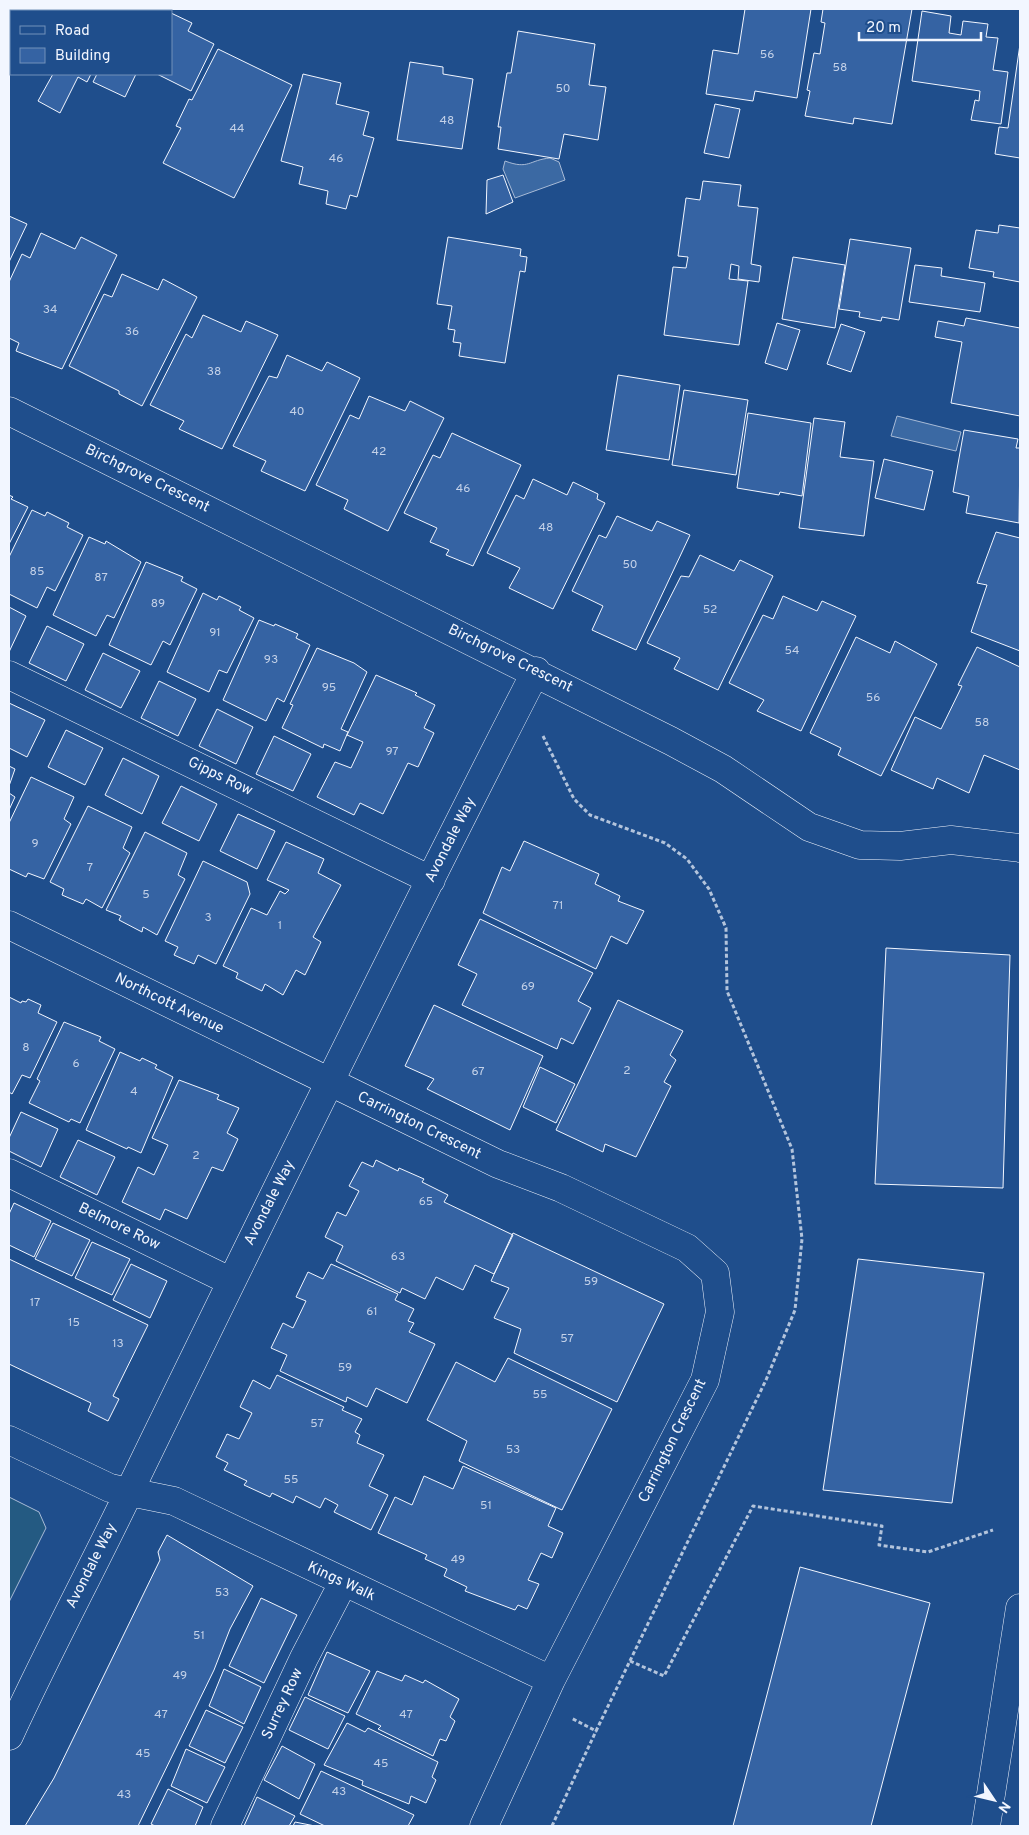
<svg xmlns="http://www.w3.org/2000/svg" width="1029" height="1835" font-family="Overpass,sans-serif">
  <style>
    .green { fill: #245a82; stroke: #a8bbd7 }
    .water { fill: #3b69a3; stroke: #a8bbd7 }
    .building { fill: #3563a3; stroke: #f2f6ff }
    .lines { fill: none; stroke-linecap: round; stroke-linejoin: round }
    .minor-casing { stroke: #f2f6ff; stroke-width: 29 }
    .path { stroke: #b3c4dc; stroke-width: 3; stroke-dasharray: 4 2.5; stroke-linecap: butt }
    .minor { stroke: #1f4e8c; stroke-width: 28 }
    .labels { text-anchor: middle; dominant-baseline: central; stroke-width: 4; stroke-linejoin: round; paint-order: stroke }
    .number-label { font-size: 12px; fill: #c3d1e8 }
    .street-label { font-size: 15px; fill: #f2f6ff; stroke: #1f4e8c }
  </style>
  <rect width="100%" height="100%" fill="#1f4e8c"/>
  <path class="green" d="M9 1497 39 1512 46 1528 9 1602Z"/>
  <path class="water" d="M550 158 559 162 565 180 515 198 503 169 505 161C529 170 529 160 550 158Z
    M897 416 961 432 956 451 891 436Z"/>
  <path class="building" d="M27 9H124L122 11H26Z
    M129 9H144L149 11H128Z
    M745 9H811L797 98 755 91 753 101 706 94 713 50 738 54Z
    M823 9H912L892 124 854 118 853 124 805 116 810 91 807 90 814 53 820 54 825 23 821 22Z
    M922 11 951 16 949 33 961 35 963 21 988 24 986 37 998 38 993 70 1008 72 1001 124 971 120 975 100 979 101 980 91 912 81Z
    M171 13 192 23 188 31 214 44 191 91 157 74H171Z
    M518 31 595 44 589 85 606 87 598 140 564 134 559 159 498 149 501 127H498L507 73H511Z
    M1020 44V158L995 154 999 127 1008 128Z
    M218 49 292 85 234 198 163 163 181 128 176 126 189 99 192 100Z
    M410 62 443 67V74L473 79 462 149 397 140Z
    M53 74H91L87 82 78 77 60 113 38 101Z
    M97 74H136L125 97 93 82Z
    M303 74 341 83 336 104 369 112 363 135 374 138 357 197 350 195 346 209 326 204 328 191 299 184 303 167 281 161Z
    M715 104 740 109 729 158 704 153Z
    M503 175 513 202 486 214 487 180Z
    M703 181 741 185 738 206 758 208 751 264 761 266 759 282 738 279 739 266 731 264 729 279 748 281 739 345 664 335 673 267 686 268 688 257 678 256 686 198 700 200Z
    M9 216 27 224 9 262Z
    M999 225 1020 228V282L993 277 994 272 969 268 976 230 998 233Z
    M41 233 75 249 81 237 117 255 62 369 16 351 19 343 9 338V282L22 254 30 258Z
    M448 237 521 249 520 256 527 257 525 272 520 271 505 363 459 356 461 343 453 342 455 330 448 329 452 306 437 304Z
    M850 239 911 248 899 320 882 317 881 321 859 317 860 312 839 309Z
    M793 257 845 265 835 328 782 319Z
    M915 265 942 268 941 276 985 283 980 312 909 302Z
    M122 274 158 290 163 279 197 297 142 406 119 394V391L69 366 104 294 112 297Z
    M203 315 241 332 246 321 278 335 222 449 179 429 184 421 150 405 186 334 192 338Z
    M966 318 1020 328V416L951 403 962 342 935 337 938 321 964 326Z
    M777 323 800 330 787 370 765 363Z
    M841 324 865 332 851 372 827 364Z
    M287 355 322 371 327 362 360 378 305 491 261 471 266 461 233 446 269 376 277 378Z
    M618 375 680 385 669 460 606 450Z
    M684 390 748 400 736 475 672 465Z
    M369 396 405 411 410 401 444 418 388 531 344 509 348 500 316 485 350 415 359 419Z
    M748 413 811 423 802 496 780 492 779 495 737 488Z
    M814 418 845 422 840 457 874 461 864 536 799 528Z
    M964 430 1018 439 1016 448H1020L1019 523 966 513 969 496 953 492Z
    M452 433 521 465 473 566 446 555 449 550 430 542 437 528 404 513 433 455 440 458Z
    M884 459 933 471 924 510 875 498Z
    M533 479 567 495 573 482 598 494 597 499 605 503 553 609 509 588 520 568 487 553 516 495 524 499Z
    M9 495 13 497 11 499 28 507 9 544Z
    M32 510 45 516 47 512 69 523 67 527 83 535 55 591 47 587 37 608 9 594V557Z
    M617 516 652 531 657 521 690 535 636 650 592 630 603 606 572 591 599 535 606 538Z
    M996 532 1020 538V651L971 632 987 585 977 583Z
    M89 537 105 544 106 541 141 562 114 618 107 615 96 636 53 615Z
    M700 555 734 571 740 560 773 576 718 690 674 669 680 658 647 643 681 576 689 577Z
    M146 562 183 577 181 581 197 589 170 645 163 641 151 665 109 645Z
    M203 593 217 600 219 596 241 607 239 610 254 618 227 673 219 670 209 692 167 672Z
    M783 596 817 611 822 601 856 616 801 731 757 711 764 700 729 683 763 615 773 619Z
    M9 607 26 616 9 652Z
    M259 620 274 626 275 624 298 634 296 638 310 645 284 702 277 698 266 721 223 700Z
    M47 626 84 644 66 681 29 663Z
    M856 637 890 653 895 641 937 664 881 776 838 755 841 748 810 733Z
    M977 647 1020 667V770L984 755 969 793 937 778 933 789 891 770 915 717 941 729 962 686 958 685Z
    M317 648 354 663 367 672 341 729 348 732 340 751 324 744 323 748 282 728 293 705 290 704Z
    M103 653 140 671 121 708 85 690Z
    M376 675 417 693 415 695 435 705 424 728 434 733 418 767 408 763 383 814 360 803 354 815 317 797 335 762 351 768 363 742 347 735Z
    M159 681 196 699 178 736 141 718Z
    M9 703 45 720 27 757 9 748Z
    M217 709 253 727 236 764 199 746Z
    M66 730 103 748 85 785 48 767Z
    M274 736 311 754 293 791 256 774Z
    M123 758 159 776 142 814 105 795Z
    M9 766 15 769 9 786Z
    M31 777 74 797 64 819 71 824 44 879 28 873 26 877 9 869V823Z
    M181 786 217 804 199 841 162 823Z
    M9 793 15 797 9 810Z
    M88 806 132 827 123 848 130 853 102 908 86 899 83 904 62 895 64 889 50 882Z
    M238 814 275 831 257 869 220 851Z
    M145 832 187 853 178 875 185 879 157 935 143 927 142 932 119 920 121 916 106 910Z
    M524 841 599 874 595 884 620 896 618 901 644 911 627 944 611 936 596 969 483 913 502 867 510 871Z
    M286 842 324 859 318 873 341 885 313 937 321 942 305 975 296 970 283 995 265 984 262 991 236 978 238 973 223 966 251 908 267 915 280 891 285 894 289 890 267 880Z
    M203 861 247 882 250 894 216 964 198 955 194 964 174 955 178 947 165 941Z
    M480 919 593 973 578 1001 591 1008 573 1044 561 1038 557 1049 462 1005 477 974 458 965Z
    M886 948 1010 955 1003 1188 875 1184Z
    M9 997 21 1003 22 1001 26 1002 28 999 41 1005 38 1013 57 1022 30 1078 22 1075 12 1094 9 1092Z
    M618 1000 683 1031 670 1055 676 1060 664 1082 671 1086 636 1157 605 1144 603 1152 556 1130Z
    M434 1005 543 1056 510 1130 427 1089 434 1079 405 1066Z
    M64 1022 101 1037 99 1041 115 1049 80 1123 71 1119 69 1122 29 1103 40 1081 37 1079Z
    M120 1052 140 1061 142 1058 157 1065 155 1068 173 1077 141 1153 128 1147 127 1149 86 1130Z
    M540 1067 575 1084 556 1123 523 1107Z
    M179 1080 219 1095 217 1099 239 1108 227 1133 238 1139 223 1171 212 1167 187 1219 165 1209 160 1220 122 1202 138 1167 154 1175 168 1145 152 1138Z
    M21 1112 58 1129 41 1167 9 1151V1138Z
    M78 1140 115 1157 97 1195 60 1177Z
    M376 1160 398 1171 399 1168 424 1179 422 1182 448 1195 444 1202 513 1235 494 1274 475 1265 463 1290 436 1277 425 1299 402 1288 400 1293 336 1261 343 1246 325 1237 337 1212 346 1216 359 1191 349 1186 362 1162 373 1167Z
    M14 1203 51 1221 34 1257 9 1245V1214Z
    M53 1223 90 1240 72 1276 35 1259Z
    M513 1233 664 1304 617 1402 514 1353 521 1329 494 1318 509 1288 491 1281Z
    M92 1242 130 1259 112 1295 75 1278Z
    M9 1259 148 1325 113 1396 119 1399 108 1421 88 1411 91 1403 9 1364Z
    M858 1259 984 1273 952 1503 823 1490Z
    M131 1264 167 1281 150 1318 113 1300Z
    M331 1264 398 1294 395 1300 414 1309 408 1321 414 1323 409 1332 435 1344 407 1403 376 1388 367 1407 347 1397 346 1402 280 1371 287 1355 271 1348 283 1323 293 1328 306 1301 296 1297 308 1272 323 1279Z
    M508 1358 612 1409 562 1510 459 1461 467 1441 427 1420 456 1362 495 1382Z
    M277 1375 344 1407 342 1410 362 1419 355 1432 360 1435 357 1443 384 1455 369 1486 388 1495 371 1530 334 1512 338 1505 325 1498 320 1508 296 1496 293 1503 272 1493 270 1497 244 1485 247 1481 224 1470 228 1463 216 1457 227 1434 239 1439 252 1413 240 1407 253 1380 270 1389Z
    M463 1466 556 1508 548 1526 563 1533 552 1558 541 1553 528 1580 539 1584 527 1609 518 1605 515 1610 465 1591 467 1587 444 1576 447 1569 425 1559 427 1555 378 1533 395 1497 412 1505 424 1476 453 1489Z
    M167 1535 253 1586 230 1629 214 1670 138 1826H25L54 1778 160 1560 158 1552Z
    M800 1567 930 1603 871 1826H733Z
    M261 1598 297 1615 264 1683 229 1666Z
    M327 1652 370 1671 348 1713 308 1695Z
    M224 1669 261 1687 244 1724 209 1706Z
    M377 1671 402 1681 405 1675 423 1683 425 1680 459 1699 450 1717 455 1721 446 1741 440 1739 433 1756 378 1729 381 1726 356 1714Z
    M305 1697 345 1716 328 1749 289 1730Z
    M206 1710 243 1727 225 1763 189 1746Z
    M347 1723 365 1732 368 1728 438 1762 432 1777 436 1780 426 1803 411 1796 409 1804 362 1785 363 1781 324 1765Z
    M282 1746 315 1764 299 1799 264 1780Z
    M186 1749 225 1767 207 1803 171 1786Z
    M321 1771 414 1815 408 1826H325L300 1814Z
    M168 1789 203 1807 195 1826H155L151 1824Z
    M257 1797 295 1816 289 1826H244Z
    M295 1822 315 1826H293Z"/>
  <g class="lines">
    <g class="minor-casing">
      <path id="minor" d="M9 411 671 741 723 769 809 827 860 845 900 846 951 840 1020 848
        M9 675 431 880
        M9 925 498 1164 561 1188 687 1248 715 1273 720 1312 705 1380 551 1680 484 1826
        M9 1173 230 1281
        M9 1440 110 1488 174 1501 551 1680
        M9 1736C47 1653 90 1573 130 1490 263 1216 397 942 536 671
        M225 1826 304 1658 343 1583
        M986 1826 1020 1608"/>
    </g>
    <path class="path" d="M543 736 574 799 590 815 665 843 687 859 709 889 726 928 727 991 792 1149 802 1239 795 1310 766 1380 596 1731 571 1718
      M630 1661 664 1676 753 1506 882 1526 879 1545 928 1552 993 1530
      M552 1826 596 1731"/>
    <use href="#minor" class="minor"/>
  </g>
  <g class="labels">
    <g class="number-label">
      <text x="767" y="55">56</text>
      <text x="840" y="68">58</text>
      <text x="563" y="89">50</text>
      <text x="447" y="121">48</text>
      <text x="237" y="129">44</text>
      <text x="336" y="159">46</text>
      <text x="50" y="310">34</text>
      <text x="132" y="332">36</text>
      <text x="214" y="372">38</text>
      <text x="297" y="412">40</text>
      <text x="379" y="452">42</text>
      <text x="463" y="489">46</text>
      <text x="546" y="528">48</text>
      <text x="630" y="565">50</text>
      <text x="37" y="572">85</text>
      <text x="101" y="578">87</text>
      <text x="158" y="604">89</text>
      <text x="710" y="610">52</text>
      <text x="215" y="633">91</text>
      <text x="792" y="651">54</text>
      <text x="271" y="660">93</text>
      <text x="329" y="688">95</text>
      <text x="873" y="698">56</text>
      <text x="982" y="723">58</text>
      <text x="392" y="752">97</text>
      <text x="35" y="844">9</text>
      <text x="90" y="868">7</text>
      <text x="146" y="895">5</text>
      <text x="558" y="906">71</text>
      <text x="208" y="918">3</text>
      <text x="280" y="926">1</text>
      <text x="528" y="987">69</text>
      <text x="26" y="1048">8</text>
      <text x="76" y="1064">6</text>
      <text x="627" y="1071">2</text>
      <text x="478" y="1072">67</text>
      <text x="134" y="1092">4</text>
      <text x="196" y="1156">2</text>
      <text x="426" y="1202">65</text>
      <text x="398" y="1257">63</text>
      <text x="591" y="1282">59</text>
      <text x="35" y="1303">17</text>
      <text x="372" y="1312">61</text>
      <text x="74" y="1323">15</text>
      <text x="567" y="1339">57</text>
      <text x="118" y="1344">13</text>
      <text x="345" y="1368">59</text>
      <text x="540" y="1395">55</text>
      <text x="317" y="1424">57</text>
      <text x="513" y="1450">53</text>
      <text x="291" y="1480">55</text>
      <text x="486" y="1506">51</text>
      <text x="458" y="1560">49</text>
      <text x="222" y="1593">53</text>
      <text x="199" y="1636">51</text>
      <text x="180" y="1676">49</text>
      <text x="161" y="1715">47</text>
      <text x="406" y="1715">47</text>
      <text x="143" y="1754">45</text>
      <text x="381" y="1764">45</text>
      <text x="339" y="1792">43</text>
      <text x="124" y="1795">43</text>
    </g>
    <g class="street-label">
      <text transform="translate(147 479) rotate(26)">Birchgrove Crescent</text>
      <text transform="translate(510 659) rotate(26)">Birchgrove Crescent</text>
      <text transform="translate(220 777) rotate(26)">Gipps Row</text>
      <text transform="translate(451 840) rotate(-63)">Avondale Way</text>
      <text transform="translate(169 1004) rotate(26)">Northcott Avenue</text>
      <text transform="translate(419 1126) rotate(26)">Carrington Crescent</text>
      <text transform="translate(270 1203) rotate(-63)">Avondale Way</text>
      <text transform="translate(119 1227) rotate(26)">Belmore Row</text>
      <text transform="translate(673 1441) rotate(-64)">Carrington Crescent</text>
      <text transform="translate(92 1566) rotate(-63)">Avondale Way</text>
      <text transform="translate(341 1582) rotate(25)">Kings Walk</text>
      <text transform="translate(283 1704) rotate(-65)">Surrey Row</text>
    </g>
  </g>
  <rect width="1029" height="1835" fill="none" stroke="#f2f6ff" stroke-width="20"/>
  <rect x="10" y="10" width="162" height="65" fill="#1f4e8c" stroke="#7391ba"/>
  <rect x="20" y="26" width="25" height="8" fill="#1f4e8c" stroke="#7391ba"/>
  <text x="55" y="35" font-size="15" fill="#f2f6ff">Road</text>
  <rect x="20" y="48" width="25" height="15" fill="#3563a3" stroke="#7391ba"/>
  <text x="55" y="60" font-size="15" fill="#f2f6ff">Building</text>
  <g transform="translate(994 1800) rotate(125)" stroke="#1f4e8c" stroke-width="4" paint-order="stroke">
  <path d="M0-4L9 19L0 12L-9 19Z" fill="#f2f6ff"/>
  <text y="-8" font-size="14" font-weight="bold" text-anchor="middle" fill="#f2f6ff">N</text>
  </g>
  <path d="M859 32v8h122v-8" fill="none" stroke="#f2f6ff" stroke-width="2.5"/>
  <text x="866" y="32" font-size="15" fill="#f2f6ff" stroke="#1f4e8c" stroke-width="4" paint-order="stroke">20 m</text>
</svg>
